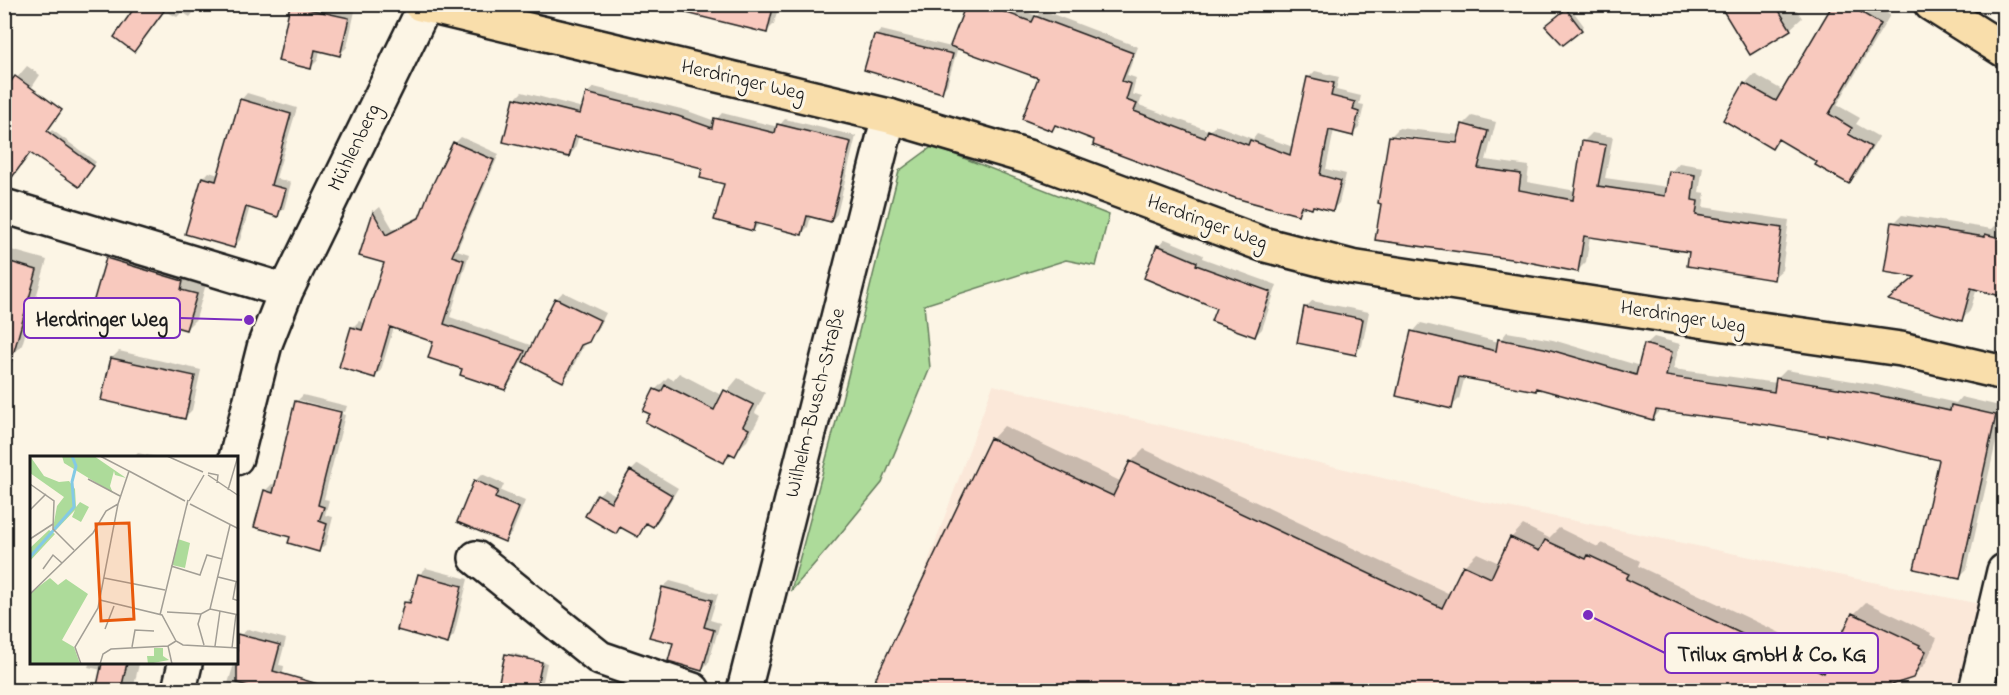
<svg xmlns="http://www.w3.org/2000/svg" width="2009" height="695" font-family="'Indie Flower',sans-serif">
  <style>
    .built { fill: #fbe8d9 }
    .green { fill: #addb9a; stroke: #647c5b; stroke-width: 1.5 }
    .shadow { fill: #0003; fill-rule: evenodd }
    .building { fill: #f8c9be; stroke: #1c1c1c; stroke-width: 1.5 }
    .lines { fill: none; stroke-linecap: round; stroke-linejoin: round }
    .minor-casing { stroke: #1c1c1c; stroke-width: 38 }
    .major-casing { stroke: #1c1c1c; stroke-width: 38 }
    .minor { stroke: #fcf5e5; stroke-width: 33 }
    .major { stroke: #f9deab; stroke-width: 33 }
    .labels { text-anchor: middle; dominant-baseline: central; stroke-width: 6; stroke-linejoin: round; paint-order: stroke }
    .street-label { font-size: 21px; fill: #1c1c1c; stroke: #fcf5e5 }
    .inset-river { fill: none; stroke: #84cae5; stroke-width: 3 }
    .inset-road { fill: none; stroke: #a29e95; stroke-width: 1.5 }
    .view { fill: #e8590c; fill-opacity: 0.15; stroke: #e8590c; stroke-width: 3 }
    .inset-edge { fill: none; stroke: #1c1c1c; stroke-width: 3 }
    .leader { fill: none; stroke: #7b2cbf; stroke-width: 2 }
    .callout-dot { fill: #7b2cbf; stroke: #fcf5e5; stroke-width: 2 }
    .callout { fill: #fcf5e5; stroke: #7b2cbf; stroke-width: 2 }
    .callout-label { font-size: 22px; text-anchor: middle; font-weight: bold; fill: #1c1c1c }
  </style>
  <rect width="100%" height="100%" fill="#fcf5e5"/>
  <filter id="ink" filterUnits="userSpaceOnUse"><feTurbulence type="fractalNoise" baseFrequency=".0167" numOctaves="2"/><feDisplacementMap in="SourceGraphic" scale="12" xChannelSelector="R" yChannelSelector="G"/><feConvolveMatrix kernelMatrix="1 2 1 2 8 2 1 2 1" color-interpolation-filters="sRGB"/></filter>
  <g filter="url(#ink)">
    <path class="built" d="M993 385 1483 502 2004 609V690H881Z"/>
    <path class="green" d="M933 146 1109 215 1096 266 1066 260 924 305 930 368 882 483 836 539 791 591 846 384 899 171Z"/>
    <path class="shadow" d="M139 4H200L190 17 182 12 177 17 165 11 134 50Z
      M293 4H323L355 11 347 47 340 54 320 50 318 60 311 67 291 6Z
      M618 4H779L774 24 767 31 670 8 665 12Z
      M967 4H1006L1037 16 1042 10 1138 47 1127 75 1136 78 1132 94 1142 97 1139 105 1210 131 1216 125 1253 139 1257 134 1293 147 1309 77 1315 71 1339 77 1336 90 1361 96 1359 104 1364 105 1359 128 1352 134 1334 130 1326 169 1346 174 1339 203 1333 209 1314 204 1305 206 1298 213 1057 124 1052 129 1039 77 958 47 947 85 941 91 875 36 881 30 951 47Z
      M1721 4H1793L1802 18 1790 29Z
      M1834 4H1872L1890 15 1837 105 1860 118 1856 124 1879 137 1858 173 1849 182 1819 161 1780 139 1772 147 1745 84 1754 74 1784 91Z
      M1570 7 1584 26 1563 43 1550 23Z
      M27 66 40 75 11 119 42 139 17 169 4 93Z
      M594 87 685 110 715 121 722 113 778 127 785 119 856 136 837 214 831 221 811 216 808 227 801 234 760 223 753 230 726 183 704 167 579 135 575 149 569 156 515 99 522 92 583 108 587 93Z
      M247 93 297 108 276 178 291 183 284 209 277 215 250 207 240 240 234 246 203 178 209 172 219 175 241 100Z
      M1472 116 1496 122 1486 160 1529 166 1527 182 1576 191 1584 141 1592 133 1613 137 1605 178 1668 187 1671 172 1679 163 1703 167 1699 192 1705 193 1703 207 1789 220 1782 270 1773 278 1691 251 1590 236 1586 262 1578 270 1391 136 1399 128 1461 135 1464 124ZM1395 135 1464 143V146L1395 138Z
      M52 130 96 162 82 182 49 133Z
      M461 137 499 154 457 250 469 254 450 317 530 345 511 382 505 389 464 368 435 341 394 327 381 370 375 377 352 328 359 321 366 324 386 262 361 255 374 212 380 207 393 229 422 215 455 143Z
      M1902 215 1992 229 1995 226 2004 229V296L1977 288 1970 311 1962 319 1890 299 1917 276 1894 223Z
      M1165 239 1203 255 1202 258 1277 285 1262 329 1255 336 1217 307 1159 246Z
      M4 248 47 260 22 345 12 355 4 352Z
      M117 249 192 271 190 280 206 284 196 319 186 329 107 259Z
      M563 292 606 313 596 333 585 342 570 373 563 380 556 299Z
      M1312 301 1369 312 1362 346 1355 353 1305 308Z
      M1421 323 1499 342 1507 332 1553 340 1640 366 1645 345 1654 337 1680 344 1673 369 1777 383V379L1786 370 1877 385 1956 403 1961 397 2004 407 1967 569 1959 577 1941 459 1827 433 1768 424 1661 410 1653 419 1537 387 1535 389 1465 376 1459 399 1451 407 1413 332Z
      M119 351 201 370 192 410 185 417 112 358Z
      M679 373 723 396 738 378 765 393 755 413 760 416 747 441 724 462 652 414 655 390 668 377 673 380Z
      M303 395 347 406 345 412 299 400V403L345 415 324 499 329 500 325 515 333 517 326 544 319 550 291 536 265 491 272 484 276 485 296 402Z
      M1004 426 1122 482 1131 462 1144 449 1450 594 1464 566 1477 553 1499 563 1511 538 1523 525 1549 538 1559 528 1598 547 1602 543 1640 561 1638 566 1833 658 1854 614 1866 602 1931 633 1930 635 1937 638 1925 664 1912 677 1888 685 1901 690H871L992 439Z
      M138 453 161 458H133Z
      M638 464 678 488 660 519 653 525 648 522 638 535 621 526 616 532 598 495 605 489 616 495 631 471Z
      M482 474 504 484 501 491 525 501 512 533 505 540 475 481Z
      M426 568 468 579 454 635 447 642 405 603 412 596 419 575Z
      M670 581 718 594 710 620 720 623 709 662 702 669 675 642 663 587Z
      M248 629 286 639 279 665 284 666 280 690H226L234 664H237V651L241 635Z
      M512 653 547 663 541 690H499L506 660Z
      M89 664H139L133 690H97L102 670 88 667Z
      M606 682 635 690H598Z"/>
    <path class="building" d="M137 4H169L134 52 114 37Z
      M687 4H774L767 33 686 13Z
      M966 4H983L1032 22 1035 16 1133 53 1122 81 1131 84 1126 100 1137 104 1134 111 1205 138 1208 130 1248 145 1250 140 1290 155 1307 77 1334 83 1331 96 1355 102 1353 110 1359 112 1353 136 1329 130 1320 175 1341 181 1333 211 1313 206 1312 209 1301 206 1298 215 1235 198 1093 145 1094 140 1055 125 1052 131 1022 119 1038 78 950 46Z
      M1719 4H1775L1791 30 1750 55Z
      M1833 4H1847L1881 24 1829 114 1852 128 1848 134 1871 147 1849 184 1815 165 1817 162 1778 139 1772 149 1723 120 1744 83 1776 101Z
      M290 5 349 18 340 56 315 50 311 69 278 61Z
      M1566 9 1582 30 1563 45 1545 26Z
      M874 35 953 54 942 93 864 70Z
      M15 76 62 110 47 131 94 166 79 187 30 153 4 188V90Z
      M586 93 678 116 712 128 714 118 775 133 777 124 851 142 831 222 807 216 802 235 755 223 753 231 714 220 724 184 700 178 702 168 575 136 569 157 503 142 514 98 580 114Z
      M240 99 291 114 271 185 286 189 278 217 246 207 234 248 185 234 202 177 216 181Z
      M1462 124 1488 131 1478 168 1521 174 1519 190 1573 200 1582 141 1606 145 1598 186 1665 196 1669 171 1695 175 1692 200 1698 201 1696 215 1782 228 1774 280 1687 266 1689 252 1584 236 1578 272 1518 260 1375 240 1381 204 1378 203 1389 136 1457 143Z
      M453 142 494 160 452 256 464 260 444 324 525 351 505 390 460 375 462 369 428 358 433 342 390 327 375 378 339 367 351 327 362 330 384 263 359 256 373 212 386 235 419 218 429 192Z
      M1892 222 1985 237V234L2004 239V297L1971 288 1962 321 1888 300 1915 277 1884 272Z
      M1157 245 1197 262 1196 265 1271 292 1255 337 1211 321 1216 308 1144 278Z
      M106 258 183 281 181 290 197 294 186 330 93 303Z
      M4 260 37 270 11 362 4 361Z
      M555 298 600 320 589 342 581 345 563 382 523 362Z
      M1304 307 1363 319 1356 355 1297 343Z
      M1411 331 1496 351 1498 339 1544 348 1636 375 1644 344 1672 352 1666 376 1774 392 1776 378 1868 393 1950 411 1951 405 1996 415 1960 579 1914 569 1939 460 1827 434V436L1768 425 1656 410 1653 420 1536 388V391L1459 377 1452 409 1396 396Z
      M111 358 195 376 185 419 101 400Z
      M665 385 714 410 724 390 754 405 743 426 749 429 735 456 729 453 724 463 645 422 650 414 643 411 654 389 661 392Z
      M295 401 341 412 318 505 324 507 319 521 327 524 319 552 288 543 290 537 254 527 264 490 273 493Z
      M990 438 1113 496 1130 461 1442 608 1463 565 1491 578 1510 537 1539 551 1545 540 1586 559 1588 555 1629 574 1626 579 1824 673 1852 613 1920 645 1919 647 1926 651 1913 678 1876 690H870Z
      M630 470 672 495 653 527 646 523 638 537 620 527 616 534 585 516 597 494 611 502Z
      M474 480 498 491 495 498 519 508 505 542 457 522Z
      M418 574 462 586 448 644 397 630 404 602 410 603Z
      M662 587 712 600 704 627 714 630 702 671 668 661 673 643 649 637 654 623Z
      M237 634 280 645 273 671 318 684 317 690H246L248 686 237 683Z
      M505 654 542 662 536 690H497Z
      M102 663H127L121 690H96Z"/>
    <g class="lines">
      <g class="minor-casing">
        <path id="minor" d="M4 206 286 291
          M236 458 265 344 286 291 425 6
          M476 558 600 658 693 690
          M179 690 185 664
          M744 690 889 116
          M1976 690 2004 571"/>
      </g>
      <g class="major-casing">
        <path id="major" d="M420 4 889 116 1028 157 1262 244 1351 267 1725 324 1901 349 2004 373
          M1931 4 2004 50"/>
      </g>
      <use href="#minor" class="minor"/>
      <use href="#major" class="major"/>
    </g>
  </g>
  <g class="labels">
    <g class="street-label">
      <text transform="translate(743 81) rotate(13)">Herdringer Weg</text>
      <text transform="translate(355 148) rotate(-64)">Mühlenberg</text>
      <text transform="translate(1207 223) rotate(20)">Herdringer Weg</text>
      <text transform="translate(1683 318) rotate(9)">Herdringer Weg</text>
      <text transform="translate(816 403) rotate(-76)">Wilhelm-Busch-Straße</text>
    </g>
  </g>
  <g transform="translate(30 456)">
    <rect width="208" height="208" fill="#fcf5e5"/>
    <path d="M0 0 14 20 29 26 39 25 45 33 46 51 50 46 59 51 51 66 42 61 45 54 26 74 23 72 27 50 34 41 0 17ZM32 0H64L96 22 85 19 84 15 80 30 83 37 34 7ZM19 74 25 78 0 105V92ZM148 83 160 87 155 112 142 109ZM20 122 28 129 36 123 58 138 32 184 44 191 50 208H0V137ZM124 192H133V200L139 204 118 208 117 200H124Z" fill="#addb9a"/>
    <path class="inset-river" d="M0 101 44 51 42 26 46 10 42 0"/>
    <path class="inset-road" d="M137 0 173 16M99 15 155 45M178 17 188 19 187 27M178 19 209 40M58 23 90 40M0 28 24 45 23 73 44 94M198 34 208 0M159 45 174 19M160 48 209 73M0 54 16 38M0 83 23 68M141 110 170 119 177 99 192 103M13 113 23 99 32 107M188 121 208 126M74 122 135 134M206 126 203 143 209 145M0 138 63 77 76 55 88 48M70 144 132 159 146 185 153 189 209 192M180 153 200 69M137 156 171 158 180 153 209 159M171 158 168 168 174 189M130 159 158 44 157 49M75 173 84 150M138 190 142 208M185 190 190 155M102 191 105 174 124 175M202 192 206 158M51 208 45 191 68 152 88 48 99 15 70 0M70 208 73 198 81 193 138 190 146 185"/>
    <path class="view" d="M99 67 104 163 71 165 66 68Z"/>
    <rect width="208" height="208" class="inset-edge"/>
  </g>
  <path class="leader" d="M249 320L180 318M1588 615L1665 653"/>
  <g class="callout-dot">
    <circle cx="249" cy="320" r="6"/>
    <circle cx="1588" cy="615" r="6"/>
  </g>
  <g class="callout">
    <rect x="24" y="298" width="156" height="40" rx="6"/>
    <rect x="1665" y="633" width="213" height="40" rx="6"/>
  </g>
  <g class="callout-label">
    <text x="102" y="326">Herdringer Weg</text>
    <text x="1772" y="661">Trilux GmbH &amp; Co. KG</text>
  </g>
  <rect width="2009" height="695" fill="none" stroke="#fcf5e5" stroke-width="24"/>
  <rect x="12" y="12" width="1985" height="671" fill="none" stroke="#1c1c1c" stroke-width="2" filter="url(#ink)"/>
</svg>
